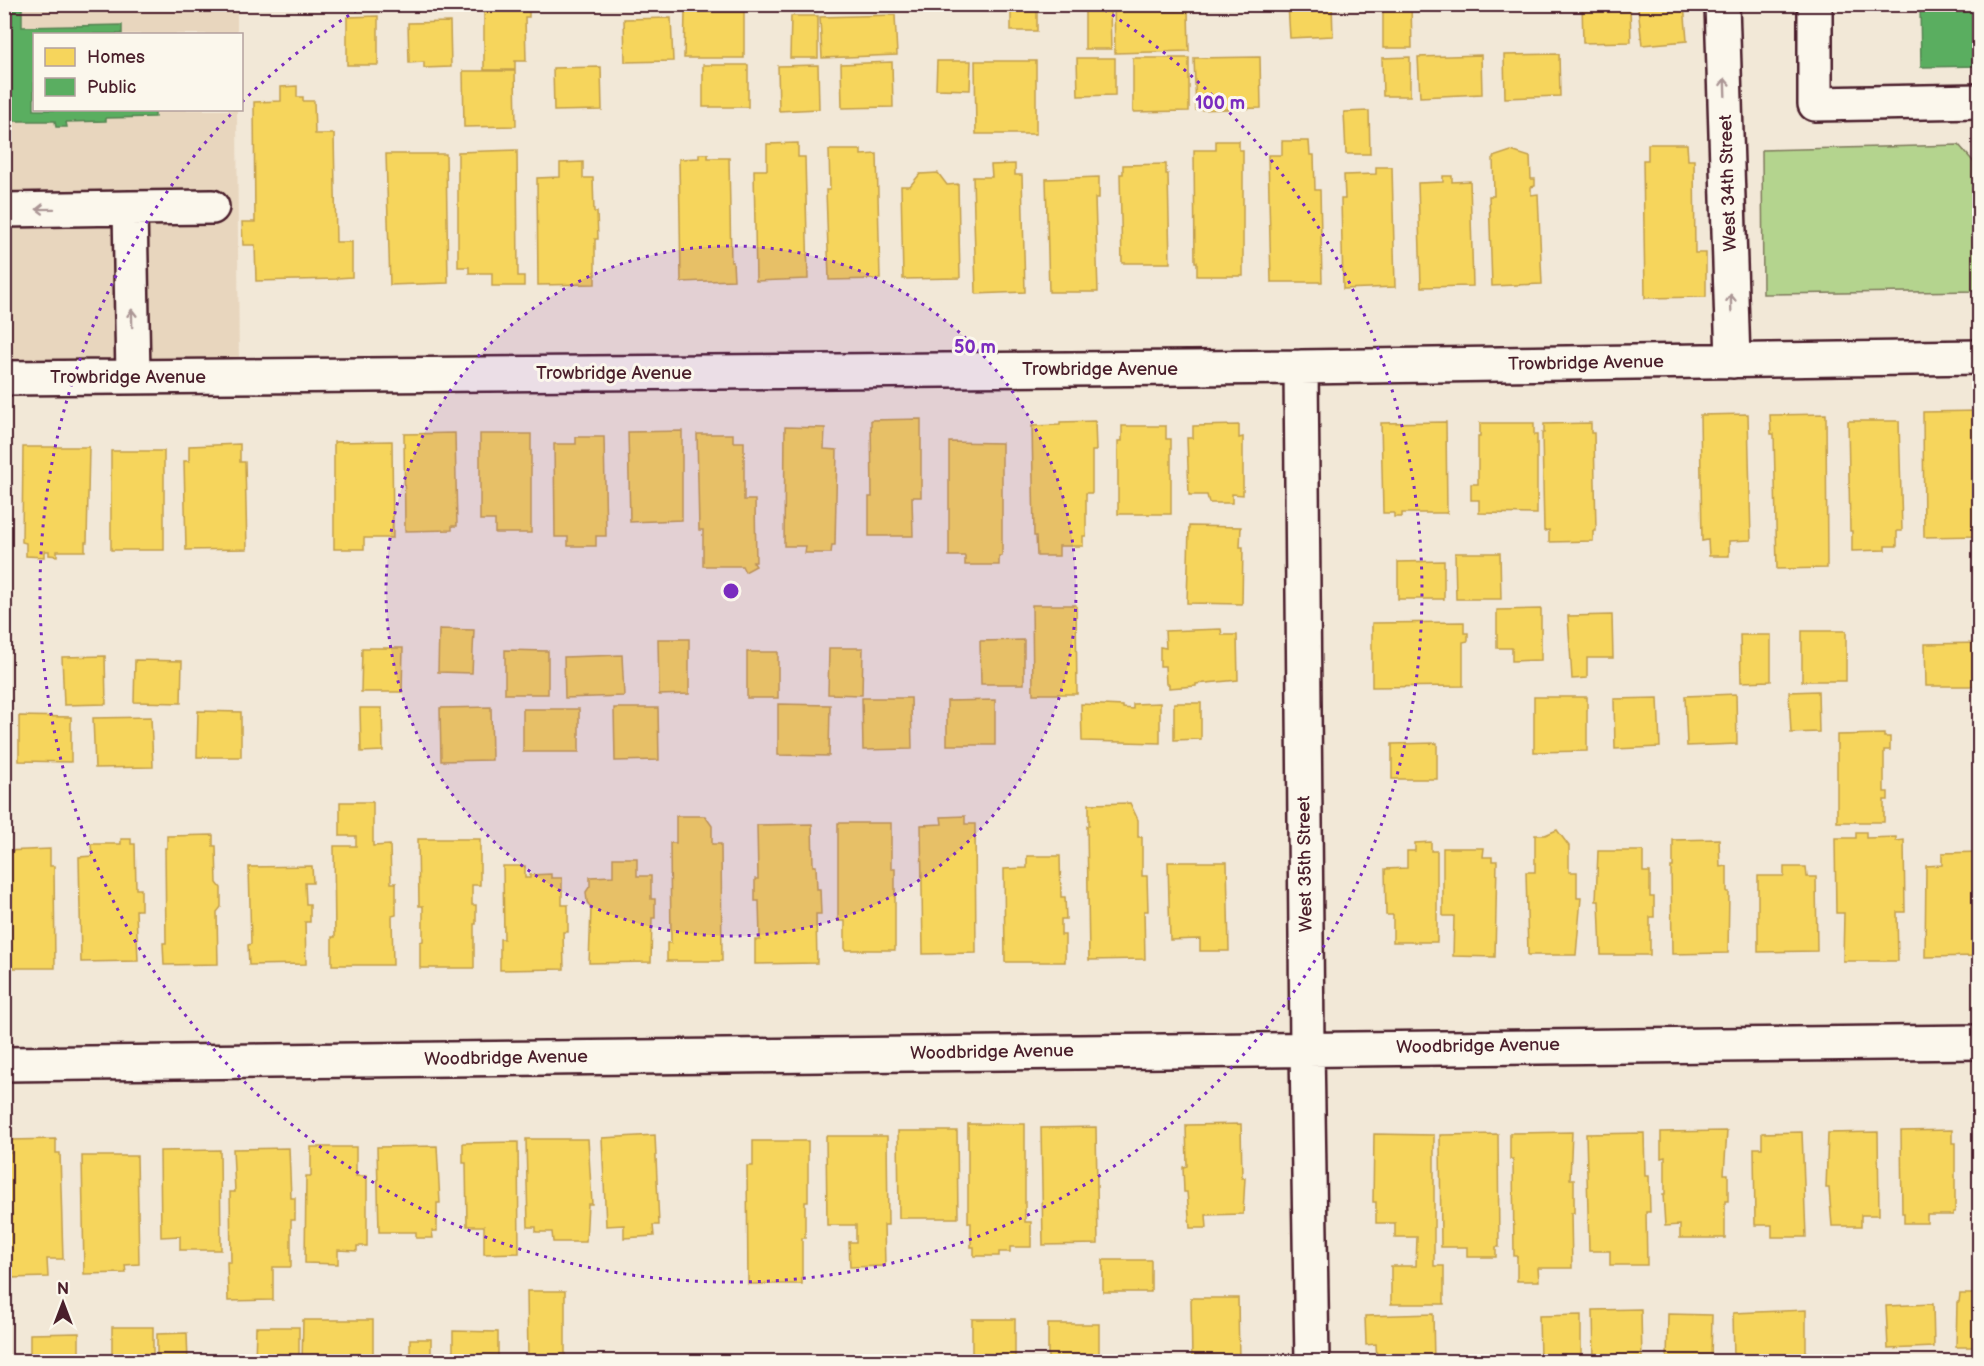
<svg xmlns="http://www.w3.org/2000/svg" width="1984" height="1366" viewBox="0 0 1984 1366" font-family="'Balsamiq Sans',sans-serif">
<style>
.built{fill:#e8d6be}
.green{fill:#b4d48e;stroke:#7f7a5c;stroke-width:1.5}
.homes{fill:#f6d55c;stroke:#c29e4d;stroke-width:1.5}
.public{fill:#5aae61;stroke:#558351;stroke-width:1.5}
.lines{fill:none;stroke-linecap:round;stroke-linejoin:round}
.minor-casing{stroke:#4a1f2b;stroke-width:38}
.minor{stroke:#fbf7ec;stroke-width:33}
.oneway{stroke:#ab9695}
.ring{fill:none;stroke:#7b2cbf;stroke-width:3;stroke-dasharray:3 6}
.labels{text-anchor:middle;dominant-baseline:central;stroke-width:6;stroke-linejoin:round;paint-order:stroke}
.street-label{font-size:18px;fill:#4a1f2b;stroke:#fbf7ec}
.centre{fill:#7b2cbf;stroke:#fbf7ec;stroke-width:3}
.ring-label{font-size:18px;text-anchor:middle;font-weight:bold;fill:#7b2cbf;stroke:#fbf7ec;stroke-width:6;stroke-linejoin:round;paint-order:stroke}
</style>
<rect width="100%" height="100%" fill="#f2e8d7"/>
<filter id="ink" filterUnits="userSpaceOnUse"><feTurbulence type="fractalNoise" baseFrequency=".0167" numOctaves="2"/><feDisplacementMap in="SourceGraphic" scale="12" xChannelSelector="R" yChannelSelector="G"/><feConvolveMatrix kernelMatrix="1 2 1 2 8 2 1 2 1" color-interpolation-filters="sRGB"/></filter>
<g filter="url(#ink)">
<path class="built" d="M4,5H237V34H34V110H237L239,376L5,378Z"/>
<path class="green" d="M1959,145L1978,167L1979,291L1763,294L1762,150Z"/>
<path class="homes" d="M484,4H529V17H525L526,61H515V70H484Z
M1011,4H1037V31H1011Z
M1288,4H1332L1333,36L1290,38Z
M1383,4H1411L1412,48H1383Z
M1582,4H1630L1631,42L1583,43Z
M1668,4H1684L1687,41L1642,45L1638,7Z
M1114,5H1161V11L1188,10L1189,51L1115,53Z
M1085,9H1110L1111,49H1085Z
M685,12H744V58H684Z
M895,15L897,55L822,58L820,17Z
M378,16V65H347V17Z
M791,16H818V58H790Z
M671,18L673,61L625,62L624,19Z
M450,22L451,67L424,68V62L409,63L408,23Z
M1559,54L1560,96L1505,98L1504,55Z
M1481,55L1482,94L1420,97L1418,57Z
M1260,57L1261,108L1196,110L1194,58Z
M1410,57V96H1383L1382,58Z
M1077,58H1115V95L1078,96Z
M1133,58H1189V111L1133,112Z
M937,61H971L970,90L936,89Z
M975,61H1036V134H976Z
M892,62L893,107L842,108L841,64Z
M703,65H748V107H703Z
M818,65L819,109L779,111L778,66Z
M601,67L602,110L554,111L553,68Z
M463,71H515L516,126L464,127Z
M297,86V97H303V101H314L315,134H334L336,242H352V277L337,278V279L256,281L255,245H243L242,222H255L254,102L281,101V87Z
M1369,111L1370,154H1346L1344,112Z
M1216,141H1239V150H1243V276H1197V262H1195L1194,150H1216Z
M1282,141H1309L1310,155H1314L1315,190H1320L1322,282H1271L1268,155H1282Z
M798,143V157H805L808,279L756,281L754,170H767V144Z
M1648,144H1687L1688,160H1694L1695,253H1706V297L1645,298L1643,160H1648Z
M517,150L518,276H524V286H492V273H469V267H458V152Z
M829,150H861V155L877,154L880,279L829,280L826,190H830Z
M1511,151L1530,157L1531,179H1535V186L1531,187V195L1538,194L1542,284L1492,286L1489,196H1494L1493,157Z
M386,154H446L448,283L390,285Z
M699,154H708V158H729L731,262H733L734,280L681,282L679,159L699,158Z
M583,162V178H593L594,212H597L598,239H595V284L538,285L537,178L560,177V163Z
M1015,164V175H1022L1025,292L976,294L973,177H992L991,165Z
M1166,164V174H1168L1170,263H1122L1120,174H1123V165Z
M1376,167H1392L1395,287L1343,289L1341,199H1345L1344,175L1376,174Z
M938,173L947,185L958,184L960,278L903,279L901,186H910L920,174Z
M1443,176H1452V182L1470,181L1473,286L1421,287L1418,183L1443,182Z
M1099,177V198H1095L1098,292H1049L1046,179Z
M1979,411L1980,536L1924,537L1923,412Z
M1748,414L1751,540L1729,541V556H1709L1708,540L1702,541L1700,415Z
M1826,414L1827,568L1777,569L1774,434H1771L1770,415Z
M921,419V497H912L913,536H869V497H872L871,420Z
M1095,421L1096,451H1092V493H1086V536H1083V546H1059V556H1037L1036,536H1034L1032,426L1060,425V422Z
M1848,421H1899L1902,531H1897V546H1885V550L1852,551V531H1850Z
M1446,422L1447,513H1402V517H1394V513H1383L1381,423Z
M1480,423H1534V435H1537V514L1479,513V500H1471V484H1478V436H1480Z
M1591,423V433H1594L1596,531H1593V541L1549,542V530L1544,531L1542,433H1544V424Z
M1239,425V438L1243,437V495L1232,494V503H1209L1207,495H1189L1187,438H1193V426Z
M1122,426H1166V439H1171V514H1118V441H1122Z
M785,427L825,428L824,449L837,450L835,545H832L831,553H805L806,546H784Z
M682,431V520L630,522L628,432Z
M455,433L457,526H452V530L405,531L404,434Z
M480,434H531V533H495V520H480Z
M697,434H733V442H744V500H755L756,562H753L756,566L745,572L742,566H703V530H699Z
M576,437H604L606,536H596V546H568V537H555L554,444H576Z
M392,441L393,538H364V549H334V442Z
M949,442L1002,443V556H999V565H965V556H949Z
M240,444V462H245L247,549L186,550L184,461H189V446Z
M23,447H89L87,542H85V551H57V556L49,555V551H44V557L26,556V543L22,542Z
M111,451H164V550H111Z
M1189,526L1241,527L1240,547H1243L1242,604L1187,603Z
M1455,553H1500L1501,599H1456Z
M1444,561V599H1398V562Z
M1032,605H1076L1077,694H1033Z
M1541,609V660L1512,661V648H1497V610Z
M1612,615L1613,658H1587V678L1572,679L1568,616Z
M1464,622V633H1468V641L1463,642V686L1372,687V623Z
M439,629L474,630L472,673L438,672Z
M1221,629L1222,635H1237L1238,680L1196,684V686L1169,688V684H1166L1165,666H1160V647L1166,648L1165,631Z
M1802,631H1846V681H1802Z
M1740,635H1771V681L1741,682Z
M658,639H689V694L659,695Z
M1024,640V684H981L980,641Z
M1980,643V686H1926L1925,644Z
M362,648H403L402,692H361Z
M829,648H863L862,695L828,694Z
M505,650L548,651V694H505Z
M747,652H778V698H747Z
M622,655L624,696L565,698L564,657Z
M105,656L106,704L64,705L62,657Z
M135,660L182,661L181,703L134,702Z
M1818,691L1819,732L1791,733L1789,692Z
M1736,694L1737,744L1687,746L1685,696Z
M1534,697H1587V751L1534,752Z
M862,698H911L912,749L863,750Z
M1658,698L1660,747L1615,749L1614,699Z
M995,700V745H947V701Z
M1160,703V743L1082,741L1081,704L1123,706V708L1133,709V704Z
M1174,703H1201V739L1174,740Z
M778,704L830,705L829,756L778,755Z
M491,707L492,760L441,761L440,708Z
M360,708H382L383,751L361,752Z
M614,708H658L659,760L615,761Z
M523,709H579V752H523Z
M198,711L241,712V757H197Z
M19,716L71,717V762L19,761Z
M151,717L153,767L95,768L93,718Z
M1884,734V737H1890V750H1884V792H1888V800H1884V822H1837V735Z
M1437,743V779H1392V744Z
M340,802H373V846L390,845L391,883H396V915L392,916L393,965H332V937H335L334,846H356V836H340Z
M1130,803L1138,820V837H1142V876H1147L1148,911H1144L1145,959L1089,960L1087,826H1089V804Z
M676,816H705L712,826V844H721L722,961H667V943H671L670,843H676Z
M965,816V824H975L976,953L923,954L921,825L942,824L941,817Z
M838,823H891V869H895V950H845V921H838Z
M812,824L813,866H816L817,889H820L821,914H816L817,963L755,964V940H760L759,901H755V879H758L757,825Z
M1557,830L1569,846V872H1577V898H1581L1576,955H1528L1526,872H1535V835H1545Z
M1856,832H1866V838L1896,837V841L1904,840L1905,912H1897L1898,961H1843L1844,913H1836L1835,838H1856Z
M213,835V846H216L217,883L221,888V907L217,912L218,964L164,965L163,943H166L165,848H167V836Z
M121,839H131V844H135L136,889H141V910H136L138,961L81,962L79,857L92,856L91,844H121Z
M418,839H480V885H472V905H476V924H474V968H420V942L423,941V906H419Z
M1719,839L1720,867L1727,866V892H1729L1728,953L1672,954L1671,867H1673V840Z
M1431,842V851H1437V942H1393V915H1386L1385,869L1407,868V851H1415V843Z
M1443,848H1484L1483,857H1492V861H1497L1495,957L1453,956L1454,916H1443Z
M50,849V866H54L55,968H4V851Z
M1598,851H1643V872H1650V897H1654V917H1650V955H1601L1599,901H1596Z
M1980,852V956L1925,957L1926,866L1942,865V853Z
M1027,856H1060L1061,897H1065L1066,919H1061V935H1065V962H1005L1004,869L1027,868Z
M613,858H637V876H651V899H655V918H652L651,962L589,963L591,908L587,902L586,892L590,886V877L613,876Z
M1168,862H1227L1229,951H1200V939L1170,940Z
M312,866L313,883H305L306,904H310V922H305L306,964L249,965L248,945L251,944L249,867Z
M503,866H525V878H530V875L551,874V878H562V905H568V932H563L564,969L500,970V939H504Z
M1784,867H1806L1807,877H1816L1817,951L1758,952V876H1784Z
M968,1124H1025V1222H1031V1247H1010V1252H999V1256H974V1247H971V1223H968Z
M1241,1124L1242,1178H1245L1243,1214L1206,1215L1207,1228H1190L1187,1192H1184L1183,1167L1187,1166L1186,1125Z
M1096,1127L1098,1244L1043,1245L1041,1128Z
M1952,1130V1143H1955V1212H1953V1215H1927V1223H1904V1213H1902L1901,1131Z
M1976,1130H1980V1211H1977Z
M898,1131H957L958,1218H899Z
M1727,1131L1724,1174H1728V1201H1725V1238H1680V1225L1665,1226L1663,1194H1665V1157L1661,1158V1132Z
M1572,1132L1570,1179H1574V1213H1571L1572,1268H1538L1539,1281H1517V1256H1514L1513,1159H1510V1133Z
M1802,1132L1806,1237H1772V1225H1755L1754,1148H1762V1133Z
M1878,1132L1879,1215H1861V1226H1832L1829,1188H1826L1828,1133Z
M1644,1133L1645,1176H1649L1650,1212H1646L1647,1265H1610V1251H1589L1586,1134Z
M1374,1134L1434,1135V1266H1444V1304H1391V1266H1416L1417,1237H1395V1223H1376V1202H1373Z
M1498,1134L1499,1247H1496V1257H1467V1247H1441L1440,1135Z
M655,1135L659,1225H653L654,1236L624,1238V1225L606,1226L602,1138Z
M826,1136H887L888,1225H884L885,1266L850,1267L849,1242H856V1225H827Z
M56,1139V1153H60L63,1259H47L48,1277L10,1278L7,1153H11V1140Z
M526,1139H588L592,1204H588L586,1242H553L552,1232H536V1227H528Z
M753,1141H808V1202H805V1238H802V1284H748L747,1166H753Z
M518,1142L519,1253L484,1254V1226H467L466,1163H463V1143Z
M437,1146L440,1203H437V1231H432L433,1238H416V1232H379L377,1147Z
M311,1147H356V1176H367V1246H357V1251L338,1250V1264L305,1263L306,1176H311Z
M289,1148L291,1198H295V1220H291V1267H273V1300L228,1301L227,1262H231L230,1192H235L233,1149Z
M220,1150L221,1250H180V1236L161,1237L160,1151Z
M82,1156H137L139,1264L125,1265L126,1273L84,1274Z
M1103,1260H1151V1292H1103Z
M527,1291H565V1362H528Z
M1960,1294H1980V1347H1956L1957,1302H1959Z
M1191,1298H1238L1239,1362H1192Z
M1933,1304L1934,1347L1888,1349L1886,1306Z
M1641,1309L1642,1362H1594L1593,1310Z
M1806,1310V1357L1734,1359L1733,1313Z
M1433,1314L1434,1362H1377L1376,1344L1366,1345L1365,1316Z
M1668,1314L1712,1315L1711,1362L1667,1360Z
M1581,1315V1358L1540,1359L1539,1316Z
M972,1319H1015V1362H972Z
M303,1320H373V1362H302Z
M1048,1324H1099V1362H1048Z
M112,1327H153V1362H112Z
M256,1327H299V1362H255Z
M453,1331L498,1332V1362H453Z
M79,1333V1362H30V1334Z
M187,1333L188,1362H157V1334Z
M410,1339H431V1362H410Z"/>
<path class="public" d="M4,4H22V27L122,25V34H34V110H155V117L106,118V121L66,122L67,127H56L55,121H4Z
M1920,4H1980V66L1921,67Z"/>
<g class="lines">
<defs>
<path id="minor" d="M1722,4L1733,361
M1815,4V104L1980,101
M130,208L212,207
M4,210L130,208L133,377
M1301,367L1307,1048L1312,1362
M4,378L1301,367L1980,357
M4,1064L1980,1042"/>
</defs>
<use href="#minor" class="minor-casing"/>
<use href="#minor" class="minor"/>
</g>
<defs><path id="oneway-shaft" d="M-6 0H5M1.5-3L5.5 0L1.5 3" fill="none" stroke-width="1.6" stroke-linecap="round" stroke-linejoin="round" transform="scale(1.5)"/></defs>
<g class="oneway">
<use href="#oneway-shaft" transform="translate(1725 87) rotate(-92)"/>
<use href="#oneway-shaft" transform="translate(45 209) rotate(179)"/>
<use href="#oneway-shaft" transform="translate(1731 303) rotate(-92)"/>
<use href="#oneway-shaft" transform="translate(132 318) rotate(-91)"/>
</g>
</g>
<circle cx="731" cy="591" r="345" fill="#7b2cbf" fill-opacity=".12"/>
<g class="ring">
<circle cx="731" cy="591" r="345"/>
<path d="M242 102A691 691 0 0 1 365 5M1097 5A691 691 0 1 1 234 111"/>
</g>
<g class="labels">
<g class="street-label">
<text transform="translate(1728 183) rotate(-92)">West 34th Street</text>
<text transform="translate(1586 363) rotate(-1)">Trowbridge Avenue</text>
<text x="1100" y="369">Trowbridge Avenue</text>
<text x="614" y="373">Trowbridge Avenue</text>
<text x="128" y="377">Trowbridge Avenue</text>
<text transform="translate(1305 864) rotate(-91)">West 35th Street</text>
<text transform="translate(1478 1046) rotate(-1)">Woodbridge Avenue</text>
<text transform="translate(992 1052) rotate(-1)">Woodbridge Avenue</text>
<text transform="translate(506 1058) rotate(-1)">Woodbridge Avenue</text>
</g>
</g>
<circle cx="731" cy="591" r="9" class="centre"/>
<g class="ring-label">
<text x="1220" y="109">100 m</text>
<text x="975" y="353">50 m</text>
</g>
<rect width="1984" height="1366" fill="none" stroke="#fbf7ec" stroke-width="24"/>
<rect x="12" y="12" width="1960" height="1342" fill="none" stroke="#4a1f2b" stroke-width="2" filter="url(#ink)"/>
<rect x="33" y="33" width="210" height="78" fill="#fbf7ec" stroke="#b4a19f" stroke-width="1.5"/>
<rect x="45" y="48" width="30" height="18" fill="#f6d55c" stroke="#b4a19f" stroke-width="1.5"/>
<text x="87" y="63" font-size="18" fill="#4a1f2b">Homes</text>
<rect x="45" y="78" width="30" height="18" fill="#5aae61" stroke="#b4a19f" stroke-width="1.5"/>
<text x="87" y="93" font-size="18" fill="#4a1f2b">Public</text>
<g transform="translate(63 1303)" stroke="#fbf7ec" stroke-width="4.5" paint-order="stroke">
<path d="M0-4.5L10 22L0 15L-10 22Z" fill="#4a1f2b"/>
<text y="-9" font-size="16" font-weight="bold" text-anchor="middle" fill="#4a1f2b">N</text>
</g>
</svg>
